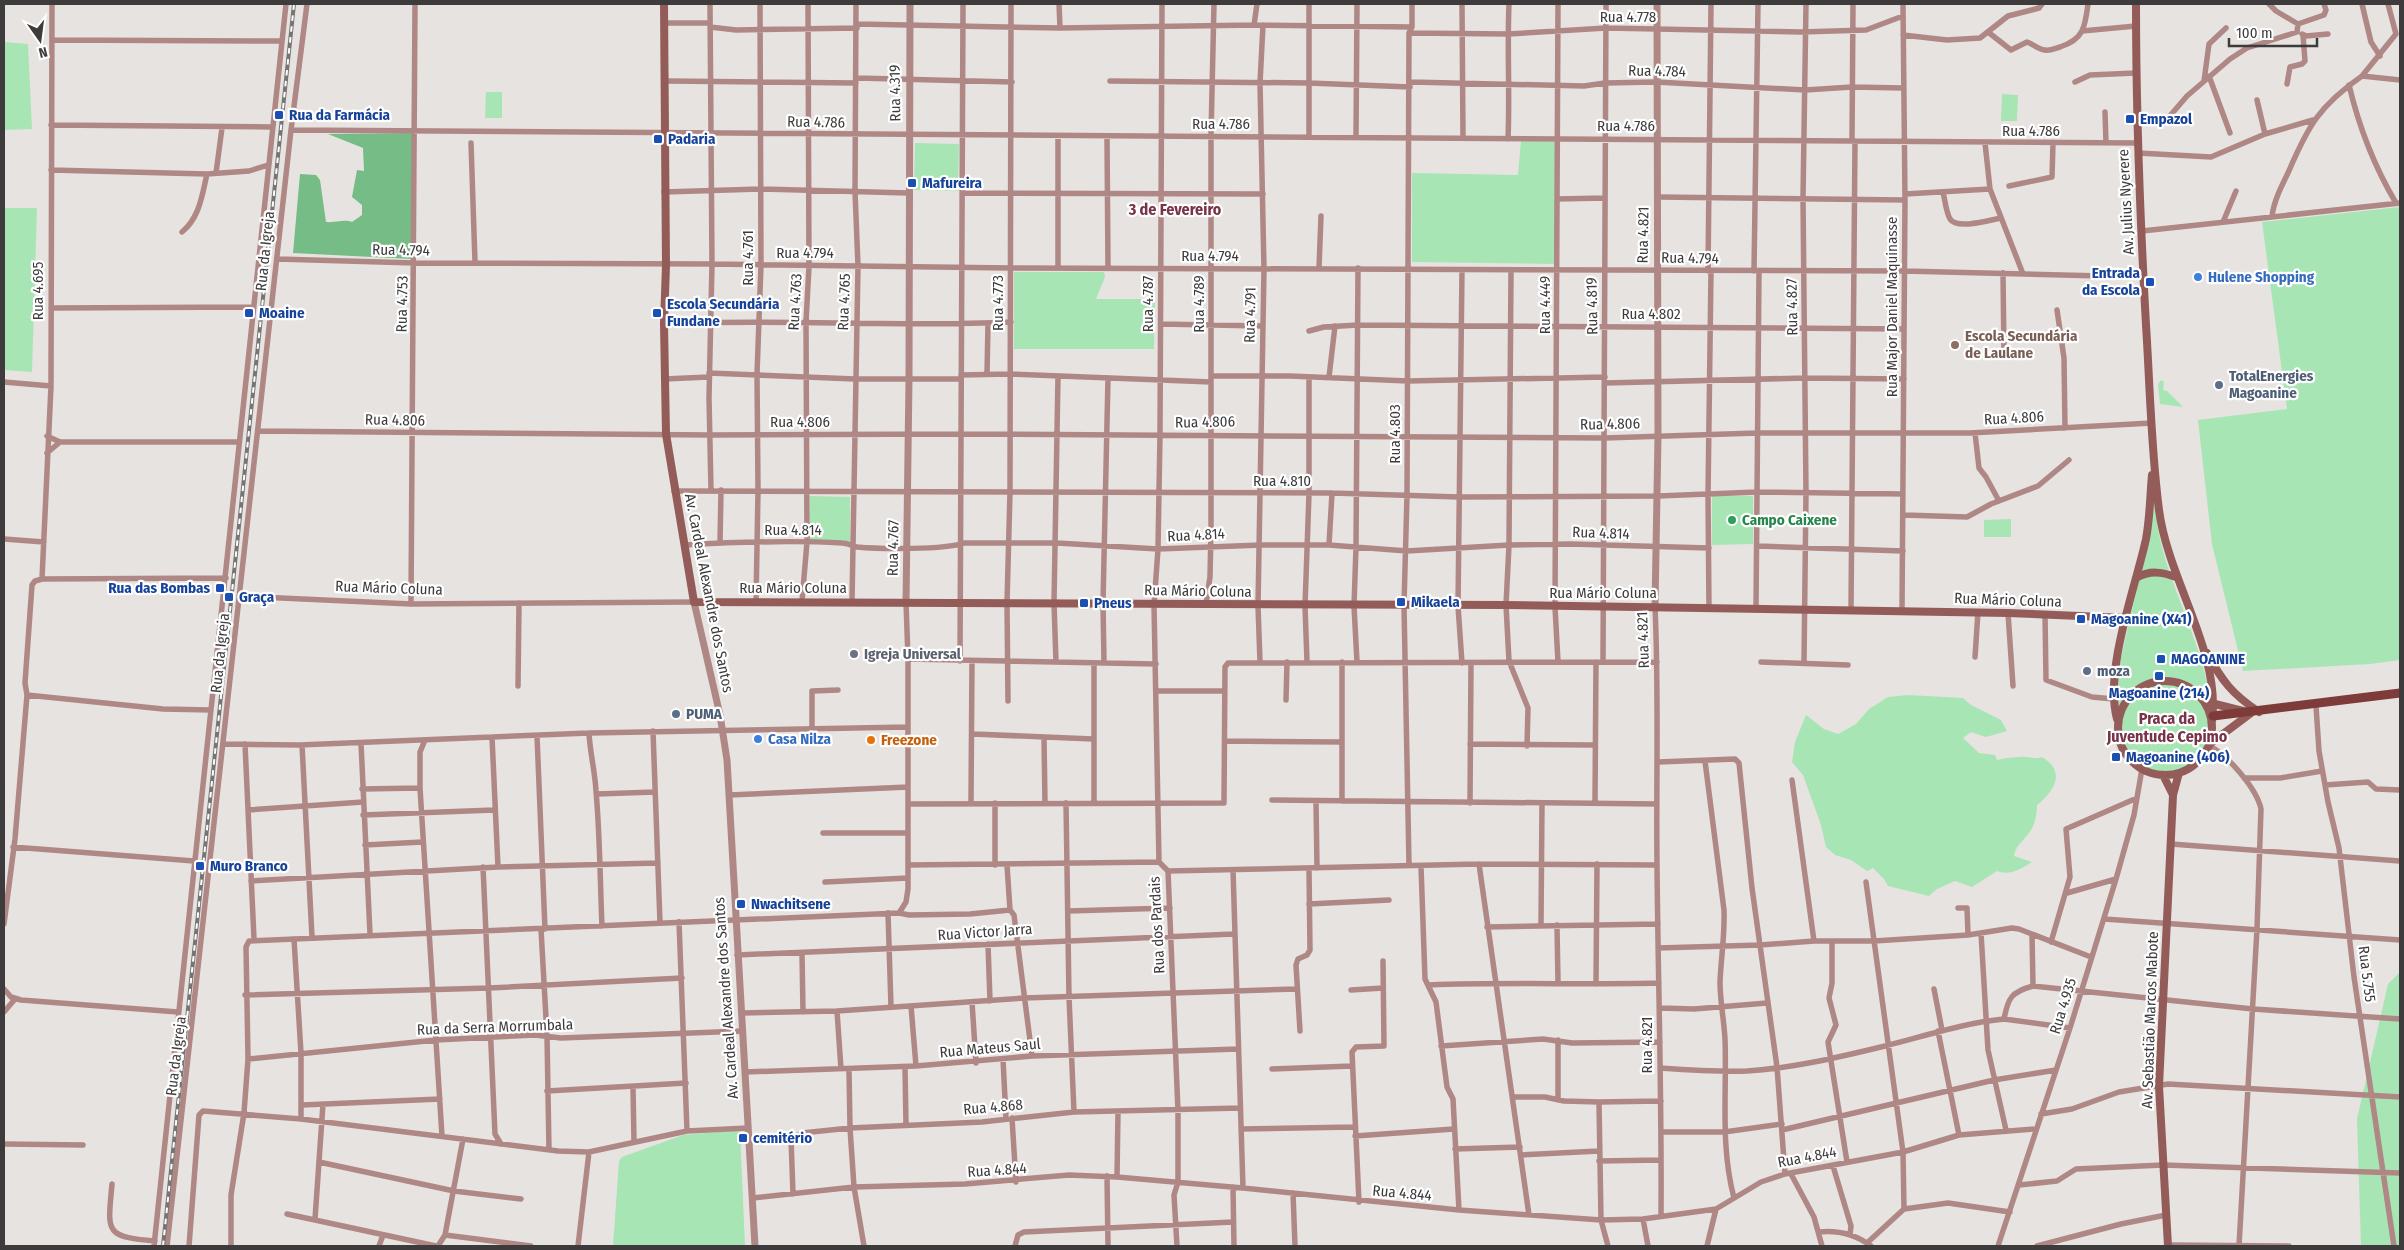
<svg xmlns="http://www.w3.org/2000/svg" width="2404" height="1250" viewBox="0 0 2404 1250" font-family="'Fira Sans Condensed',sans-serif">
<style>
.green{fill:#a8e5b4}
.forest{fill:#75bc86}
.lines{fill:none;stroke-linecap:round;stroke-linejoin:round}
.minor{stroke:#af8886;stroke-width:5.5}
.tertiary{stroke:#af8886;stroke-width:7}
.secondary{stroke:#935c59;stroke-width:8}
.primary{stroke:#7d3c3a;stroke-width:9}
.rail-casing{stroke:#777474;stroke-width:4}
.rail{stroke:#fff;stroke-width:2;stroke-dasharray:5.5;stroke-linecap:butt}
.transit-dot{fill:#1a4fb4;stroke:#fff;stroke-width:2}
.shop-dot{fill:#3f7fe0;stroke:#fff;stroke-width:2}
.education-dot{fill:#8d6e63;stroke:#fff;stroke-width:2}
.service-dot{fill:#5c6f8a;stroke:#fff;stroke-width:2}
.leisure-dot{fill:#2e9e5b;stroke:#fff;stroke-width:2}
.worship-dot{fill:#6b7280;stroke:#fff;stroke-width:2}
.food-dot{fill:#e8710a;stroke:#fff;stroke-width:2}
.labels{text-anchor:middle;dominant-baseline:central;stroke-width:4.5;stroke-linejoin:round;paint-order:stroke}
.street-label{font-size:15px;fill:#3d3b3b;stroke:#fff}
.transit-label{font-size:15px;font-weight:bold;fill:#164399;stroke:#fff;text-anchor:start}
.shop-label{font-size:15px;font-weight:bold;fill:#366cbe;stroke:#fff;text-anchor:start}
.education-label{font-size:15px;font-weight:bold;fill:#785e54;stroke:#fff;text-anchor:start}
.service-label{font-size:15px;font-weight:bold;fill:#4e5e75;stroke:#fff;text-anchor:start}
.leisure-label{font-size:15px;font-weight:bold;fill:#27864d;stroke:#fff;text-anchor:start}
.worship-label{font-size:15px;font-weight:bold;fill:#5b616d;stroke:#fff;text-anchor:start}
.food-label{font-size:15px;font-weight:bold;fill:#c56008;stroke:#fff;text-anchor:start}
.neighbourhood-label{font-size:16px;font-weight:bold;fill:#793349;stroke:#fff}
</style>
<rect width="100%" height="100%" fill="#e7e3e1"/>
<path class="green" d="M4,42L28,44L32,129L4,130Z
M486,92H502V118H485Z
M2002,94L2018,95L2017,121H2001Z
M1521,141L1555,142L1556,264L1412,262V173L1518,175Z
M915,143L959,144L958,191L914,190Z
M2400,207V660L2370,664L2243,671L2212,544L2198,420L2287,409L2262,222Z
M4,208H37L32,372L4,370Z
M1014,272H1104L1105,277L1096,299H1155L1154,349H1014Z
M2161,380L2164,382L2163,390L2167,391L2183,407L2160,404L2158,384Z
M2154,460C2156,487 2154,516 2161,543C2174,597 2203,645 2210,701C2211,712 2213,724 2212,735C2206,779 2144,789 2123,751C2114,733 2115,708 2114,688L2141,571Z
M810,496L850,497V542H809Z
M1712,496H1753V544L1712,545Z
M2011,519V537H1984V520Z
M1908,695L1963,698L1971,705L2001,720L2007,731L1986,737L1971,732L1963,738L1979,753L1995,755L1997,760C2005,758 2013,757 2021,757C2029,756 2034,760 2042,757C2067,772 2054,791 2037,805C2037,814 2035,825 2029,833C2023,841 2016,845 2014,856L2032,862C2021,869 2010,876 1997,871L1972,887L1955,881L1937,889L1929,896L1888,886L1884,879L1873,868L1867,871L1851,860L1835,855L1826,847L1821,825L1803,775L1792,762L1795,742L1806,715L1824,729L1838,734L1856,724L1869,709L1888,697Z
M2400,972V1246H2361L2357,1119L2388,984Z
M740,1130L745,1246H613L619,1161L622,1157L683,1135Z"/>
<path class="forest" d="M415,133L412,259L293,253L300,174L316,175L320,180L326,222C336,223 343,219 352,222L362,215V205L352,197L357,170L364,171L363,148L328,134Z"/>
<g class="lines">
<path class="minor" d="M710,4L712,264L709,398L711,490
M1059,4L1060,28
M1162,4L1160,435L1158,549L1154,605L1159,862L1168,871L1178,1111V1182L1174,1195L1177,1246
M1462,4L1463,138
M2362,4L2371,42L2380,56
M664,23H710
M857,24L1060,28L1254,25L1412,27
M2298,24L2324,15L2326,10L2324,4
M1254,25L1257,4
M710,27L736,30L857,28
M2082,31L2136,26
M1988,32L2011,50L2027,42C2033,44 2039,50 2045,50C2050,51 2056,48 2060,47C2084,39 2085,27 2088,4
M1409,33L1508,34L1606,28L1801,32L1866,30L1903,16
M2302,34L2306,36L2328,34
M1903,35L1947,40L1980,38L2008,16L2039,8L2042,4
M52,40L281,41
M2209,76L2230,133
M2362,76L2396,34L2388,4
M857,78L1012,82
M666,81L856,83
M1110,81L1309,83L1410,87
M2204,81L2209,44L2226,28
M1411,82L1584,86L1605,83L1656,82L1805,90L1852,87L1903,88
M2075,82L2090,75L2136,73
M2287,84L2290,67L2302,64L2305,61L2303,35
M2349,85C2359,127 2374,166 2396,203
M2257,100L2265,134
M2105,112L2106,143
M2137,123L2157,122L2169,117L2187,96L2230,59L2247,48L2297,32L2298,24L2276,11L2269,4
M51,125L272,127
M291,130L2137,143
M1309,136V4
M1058,137V268
M1107,137L1108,268
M1356,137L1357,4
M1508,139C1510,94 1507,49 1509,4
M1852,141L1853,4
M471,143L475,262
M1985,143L1990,189L2023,274
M2138,153L2211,157L2265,134L2313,120
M51,170L207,174L249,171L268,165
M216,173L222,128
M2009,186L2052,177L2053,143
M664,192L760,189L908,193
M1943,192C1945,200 1946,212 1950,219C1957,230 1990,220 2001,218
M962,193L1263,194
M1905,194L1990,189
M1657,197L1905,200
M1557,199L1605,198
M2272,216C2274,201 2281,187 2288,173C2308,126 2319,106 2362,76L2400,80
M2223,222L2236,191
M2142,231L2400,203
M182,232C200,217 202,195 207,174
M277,259L415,263L712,264L1011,268L1904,271L2143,277
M1319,268L1321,216
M1511,270L1509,545L1506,605L1509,661L1528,708L1527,746
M1708,271L1711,4
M1754,271L1758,4
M2003,273L2004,354
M51,308L252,307
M2057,310L2064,358L2065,428
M664,324C779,318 895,328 1011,322
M1161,324L1261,326
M1309,331L1324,327L1358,325L1904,329
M709,373L855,379H961
M987,374L988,323
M961,375L1010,374L1211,382
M1211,376H1290L1408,381L1605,377
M1329,377L1335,326
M664,379L709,377
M4,382L51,386
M1605,383L1805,378L1904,379
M258,431L711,435L961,434L1605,438L1757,433H1970L2152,423
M1975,433L1979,468L1986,477L1999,501
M47,436L60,442H238
M47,453L60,442
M674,491L1332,493L1459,497L1658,496L1757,492L1903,494
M1904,515L1967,517L1991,504L2038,486L2069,460
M4,539L44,542
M720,543L721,490
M685,545C737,542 790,540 842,543C847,543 852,546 857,547C878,549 945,550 964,543H1057L1158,549L1261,545H1329L1407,551L1509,545L1570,544L1709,548
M1329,545L1332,493
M1757,546L1903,551
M42,579L51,386L52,4
M239,596L411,604L694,602
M802,601L807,542L806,322L809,266L808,4
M756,602L758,491L757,374L761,265L760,4
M852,602L858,266L855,191L856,4
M411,604L415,4
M1206,604L1210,577L1211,529V135L1214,4
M1655,607C1659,693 1656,778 1657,864C1658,982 1662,1099 1661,1216
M1709,608L1708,495L1711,271
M1756,608L1759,271
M1851,610L1855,141
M1902,611L1905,200L1903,4
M2008,613L2013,686
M2045,614L2046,680L2092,697L2114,699
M1975,657L1978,612
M908,659L1156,664
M960,661L963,4
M1056,662L1054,603L1058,376
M1104,662L1103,603L1108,378
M1260,662L1258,606L1264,269L1260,83L1263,25
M1307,662L1305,606L1309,494V377
M1357,662L1354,606L1356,547L1358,268
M1558,662L1555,607L1558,4
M1603,662L1606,4
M1761,662L1848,665
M1094,663V802
M1462,663L1458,606L1462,270
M1804,663L1806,493L1803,198L1806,4
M518,686L519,603
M1157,691H1224
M27,695L163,709L211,710
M1286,700L1287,662
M1008,701L1007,603L1010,492L1011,4
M2316,706L2319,751L2328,802L2339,848L2354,977L2394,1246
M812,728V691L838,690
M653,731L660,923
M589,733C590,753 595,771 596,791C600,836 600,881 602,926
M973,734L1093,739
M537,736L545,929
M492,737L498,867
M1044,738L1045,803
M425,740L420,752V788L442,1136
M1225,741L1342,742
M361,743L370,934
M223,744L299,745L589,733L908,727
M245,744L254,939
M1470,744L1595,745
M302,745L312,937
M2209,746C2227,754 2257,789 2261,809L2257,929L2239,1246
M1705,761L1724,910C1725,934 1721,958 1720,982C1720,1001 1724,1020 1725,1039C1727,1093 1720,1145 1734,1198
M1658,762L1735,759L1739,763L1752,888L1777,1067L1785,1174
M2244,778H2280L2322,771
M1792,780L1814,941
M2325,785L2368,782L2376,789L2400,790
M362,789L420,788
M597,794L655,792
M729,795L908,787
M1272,800L1657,804
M1316,801L1317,868
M1342,801V662
M971,803L972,661
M995,803V865
M1066,803L1069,997L1074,1112
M1470,803L1471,663
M1595,803L1596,662
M908,804L1224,803L1225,667L1228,663L1657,662
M248,810L363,802
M363,815L494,810
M823,833H907
M2171,844L2400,861
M365,845L422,842
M13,847L194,861
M1479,864L1529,1215
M908,865L1159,862
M1007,865L1010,910
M1409,865L1404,605L1407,495L1409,33L1412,27V4
M1421,866L1425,979L1436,1002L1447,1087L1453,1099L1459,1210
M483,867L495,1134L501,1144
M1233,870L1243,1188
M1168,871L1479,864L1657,865
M251,881L498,867L658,863
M825,882L908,878
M1866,882L1903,1152L1904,1209L1867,1243
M2067,893L2116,879
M1309,904L1389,900
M1958,908H1967L1968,935
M1010,910L1014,915L1032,1056
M1068,911L1170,908
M888,913L891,1007
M899,913L906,902L908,889V659L906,602
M2104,919L2400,940
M679,922L687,1131
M4,924L15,839L27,695L25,683L32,585L35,581L42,579L226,578
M1541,925L1542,803
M1557,925L1558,983
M1487,927L1658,924
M541,929L547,1036L549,1150
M1981,933L1988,1050L2006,1130
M2032,934L2033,986
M294,939L301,1053V1119
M1832,941V983L1829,998L1836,1025L1828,1042L1847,1162
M2051,942L2070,877L2066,829L2137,798
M988,944L990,1001
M1658,948L1760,945L1814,941H1874L1968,935L2012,928L2019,929L2091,957
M802,953L803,1012
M737,955L1234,934
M1596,984L1597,864
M1429,985C1506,982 1582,985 1659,983
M4,989L11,997L21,1000L178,1012
M1934,989L1942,1030
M1351,990L1383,988
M245,995L489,988L682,978
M972,1002L976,1063
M911,1006L916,1066
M1660,1008L1694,1009L1767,1003
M837,1011L841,1069
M4,1012L15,999
M742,1013L837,1011L1024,998L1296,989
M2004,1019C2008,998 2011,992 2033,986L2253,1009L2400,1019
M1300,1031L1296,965L1298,959L1307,955L1310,950L1309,869
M1938,1031L1959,1135
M1558,1040V1100
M1441,1046L1543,1039L1572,1043L1660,1042
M248,1059L436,1040L535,1035L561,1038L743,1031
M1003,1059L1006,1119
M905,1067L906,1125
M1660,1068C1689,1070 1718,1072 1747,1071C1794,1068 1840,1057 1885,1046C1925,1036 1963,1023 2004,1019L2070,1028
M849,1069L850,1128L854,1187L864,1246
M1272,1069L1352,1066
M745,1072L916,1066L1032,1056L1238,1049
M633,1087L634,1142
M547,1091L686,1083
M1513,1097H1545L1564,1101L1599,1102L1661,1101
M1599,1102L1601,1220L1608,1246
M302,1105L440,1099
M2041,1114L2072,1109L2119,1092L2168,1084L2400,1097
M1012,1118L1016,1182
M1241,1129L1355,1127
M1782,1130L1994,1080L2056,1070
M1662,1132H1724L1782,1124
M1355,1136L1454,1129
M791,1138L793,1194
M749,1141L791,1138L802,1133L850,1128L982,1122L1074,1112L1240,1108
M4,1144L83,1145
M1455,1149L1520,1147
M1521,1155L1599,1151
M1599,1161L1661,1160
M319,1162L454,1191L521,1199
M1833,1166L1851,1226L1850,1235
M1791,1174L1814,1217L1822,1246
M1107,1176L1108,1246
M1117,1177L1118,1111
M112,1184C108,1231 103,1237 155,1241
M2019,1185L2057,1181L2076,1169L2163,1165L2400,1173
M1233,1187L1234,1246
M1293,1193L1295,1246
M753,1198L854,1187L965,1184L1069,1175L1117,1177L1243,1188L1459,1210L1601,1220L1643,1219L1716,1209L1761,1182L1785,1174L1903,1152L1959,1135L2035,1129
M1359,1202L1352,1052L1356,1047L1384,1046L1383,961
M1904,1209L1948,1203L2010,1212
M287,1214L436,1246
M315,1219L323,1104
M1643,1219L1648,1246
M1819,1232C1839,1230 1855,1234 1871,1246
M445,1235L531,1246
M2168,1245L2289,1246
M154,1246L286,4
M167,1246L291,130L307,4
M189,1246L199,1115L203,1111L301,1119L558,1151L589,1152L687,1131L748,1128
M231,1246V1195L244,1113L248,1059L246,947L249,941L899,913L909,915L970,914L1010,910
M379,1246L383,1235
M438,1246L445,1235L463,1139
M578,1246L589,1152
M1015,1246L1018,1235L1024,1232L1233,1222
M1707,1246L1716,1209
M1998,1246L2070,1028L2116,879L2134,815L2142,769
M2037,1246L2121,1224L2166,1215"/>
<path class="tertiary" d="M694,602L720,715L727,760L755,1246
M906,602L909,379L910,4
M1655,607L1658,436L1657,4"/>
<path class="secondary" d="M664,4L666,265L664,324L666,434L694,602L1506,605L2008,613L2127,618
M2136,4C2136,111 2140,218 2146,325C2150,387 2151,449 2159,510C2168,580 2221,652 2212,721
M2136,578C2150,570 2162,572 2176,577
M2207,653C2222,681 2232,694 2259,712
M2118 728a47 47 0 1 1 94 0a47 47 0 1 1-94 0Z
M2211,703L2243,711
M2117,719C2104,670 2135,589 2146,539C2150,518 2150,496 2152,475
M2211,743L2251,713
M2163,775L2173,795
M2168,1246L2159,1086L2173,795L2179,773"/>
<path class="primary" d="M2213,716L2400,693"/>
<defs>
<path id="rail" d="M163,1246L294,4"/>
</defs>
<use href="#rail" class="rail-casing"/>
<use href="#rail" class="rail"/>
</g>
<g class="transit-dot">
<rect x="274" y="110" width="10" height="10" rx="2.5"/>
<rect x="2125" y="114" width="10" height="10" rx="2.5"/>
<rect x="653" y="134" width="10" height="10" rx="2.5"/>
<rect x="907" y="178" width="10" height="10" rx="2.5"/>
<rect x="2145" y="277" width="10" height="10" rx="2.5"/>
<rect x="244" y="308" width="10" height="10" rx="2.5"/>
<rect x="652" y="308" width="10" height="10" rx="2.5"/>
<rect x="215" y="583" width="10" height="10" rx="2.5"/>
<rect x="224" y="592" width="10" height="10" rx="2.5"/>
<rect x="1396" y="597" width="10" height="10" rx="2.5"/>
<rect x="1079" y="598" width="10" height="10" rx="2.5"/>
<rect x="2076" y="614" width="10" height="10" rx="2.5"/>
<rect x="2156" y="654" width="10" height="10" rx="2.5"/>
<rect x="2154" y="671" width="10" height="10" rx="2.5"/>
<rect x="2111" y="752" width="10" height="10" rx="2.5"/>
<rect x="195" y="861" width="10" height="10" rx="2.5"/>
<rect x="736" y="899" width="10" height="10" rx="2.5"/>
<rect x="738" y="1133" width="10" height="10" rx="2.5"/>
</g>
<g class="shop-dot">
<circle cx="2198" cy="277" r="5"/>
<circle cx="758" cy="739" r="5"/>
</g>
<circle class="education-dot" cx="1955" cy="345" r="5"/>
<g class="service-dot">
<circle cx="2219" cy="385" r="5"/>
<circle cx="2087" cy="671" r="5"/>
<circle cx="676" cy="714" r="5"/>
</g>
<circle class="leisure-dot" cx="1732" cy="520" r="5"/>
<circle class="worship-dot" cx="854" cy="654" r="5"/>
<circle class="food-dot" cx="871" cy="740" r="5"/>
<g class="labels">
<g class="street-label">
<text x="1628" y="17">Rua 4.778</text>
<text transform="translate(1657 71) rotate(1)">Rua 4.784</text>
<text transform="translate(895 93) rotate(-91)">Rua 4.319</text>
<text transform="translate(816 122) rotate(1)">Rua 4.786</text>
<text x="1221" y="124">Rua 4.786</text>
<text x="1626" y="126">Rua 4.786</text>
<text x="2031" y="131">Rua 4.786</text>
<text transform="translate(2126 202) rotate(-93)">Av. Julius Nyerere</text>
<text transform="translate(1643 235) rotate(-89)">Rua 4.821</text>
<text transform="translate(401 250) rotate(1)">Rua 4.794</text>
<text transform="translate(265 251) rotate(-84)">Rua da Igreja</text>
<text x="805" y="253">Rua 4.794</text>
<text x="1210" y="256">Rua 4.794</text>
<text transform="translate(748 258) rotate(-90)">Rua 4.761</text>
<text transform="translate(1690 258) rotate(1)">Rua 4.794</text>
<text transform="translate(38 291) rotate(-90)">Rua 4.695</text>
<text transform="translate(795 302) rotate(-87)">Rua 4.763</text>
<text transform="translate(844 302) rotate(-88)">Rua 4.765</text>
<text transform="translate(998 303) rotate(-90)">Rua 4.773</text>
<text transform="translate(402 304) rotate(-89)">Rua 4.753</text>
<text transform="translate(1148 304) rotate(-90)">Rua 4.787</text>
<text transform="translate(1199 304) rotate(-90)">Rua 4.789</text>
<text transform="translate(1545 305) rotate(-90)">Rua 4.449</text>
<text transform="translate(1592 306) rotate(-91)">Rua 4.819</text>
<text transform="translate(1792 307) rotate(-91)">Rua 4.827</text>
<text transform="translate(1892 307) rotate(-90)">Rua Major Daniel Maquinasse</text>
<text x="1651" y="314">Rua 4.802</text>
<text transform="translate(1250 315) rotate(-89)">Rua 4.791</text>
<text transform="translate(2014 418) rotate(-3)">Rua 4.806</text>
<text transform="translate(395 420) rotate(1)">Rua 4.806</text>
<text x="800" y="422">Rua 4.806</text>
<text transform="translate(1205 422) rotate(-1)">Rua 4.806</text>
<text transform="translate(1610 424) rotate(-1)">Rua 4.806</text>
<text transform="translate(1395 434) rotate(-90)">Rua 4.803</text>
<text x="1282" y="481">Rua 4.810</text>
<text x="793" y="530">Rua 4.814</text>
<text transform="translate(1601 533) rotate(2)">Rua 4.814</text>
<text transform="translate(1196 535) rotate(-3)">Rua 4.814</text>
<text transform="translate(893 548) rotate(-89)">Rua 4.767</text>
<text transform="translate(389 588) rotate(2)">Rua Mário Coluna</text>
<text x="793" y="588">Rua Mário Coluna</text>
<text transform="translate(1198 591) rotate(1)">Rua Mário Coluna</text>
<text transform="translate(709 593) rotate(79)">Av. Cardeal Alexandre dos Santos</text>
<text x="1603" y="593">Rua Mário Coluna</text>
<text transform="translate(2008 600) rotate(2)">Rua Mário Coluna</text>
<text transform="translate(1643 640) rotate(-92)">Rua 4.821</text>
<text transform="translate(220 653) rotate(-84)">Rua da Igreja</text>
<text transform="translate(1157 925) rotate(-93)">Rua dos Pardais</text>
<text transform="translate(985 932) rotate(-4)">Rua Victor Jarra</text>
<text transform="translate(2367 974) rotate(83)">Rua 5.755</text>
<text transform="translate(726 998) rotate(-94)">Av. Cardeal Alexandre dos Santos</text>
<text transform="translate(2063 1006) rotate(-73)">Rua 4.935</text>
<text transform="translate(2150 1020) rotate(-88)">Av. Sebastião Marcos Mabote</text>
<text transform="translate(495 1027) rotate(-2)">Rua da Serra Morrumbala</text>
<text transform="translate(1647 1045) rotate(-90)">Rua 4.821</text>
<text transform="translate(990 1048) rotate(-5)">Rua Mateus Saul</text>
<text transform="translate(176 1056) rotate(-83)">Rua da Igreja</text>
<text transform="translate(993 1107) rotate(-5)">Rua 4.868</text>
<text transform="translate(1807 1157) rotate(-11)">Rua 4.844</text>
<text transform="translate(997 1170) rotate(-4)">Rua 4.844</text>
<text transform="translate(1402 1193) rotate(5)">Rua 4.844</text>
</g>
<g class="transit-label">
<text x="289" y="115">Rua da Farmácia</text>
<text x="2140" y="119">Empazol</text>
<text x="668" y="139">Padaria</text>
<text x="922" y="183">Mafureira</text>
<text x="2140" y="273" text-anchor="end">Entrada<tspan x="2140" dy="17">da Escola</tspan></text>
<text x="667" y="304">Escola Secundária<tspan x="667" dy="17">Fundane</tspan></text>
<text x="259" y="313">Moaine</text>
<text x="210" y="588" text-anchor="end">Rua das Bombas</text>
<text x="239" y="597">Graça</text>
<text x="1411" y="602">Mikaela</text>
<text x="1094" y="603">Pneus</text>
<text x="2091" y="619">Magoanine (X41)</text>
<text x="2171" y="659">MAGOANINE</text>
<text x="2159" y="693" text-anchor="middle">Magoanine (214)</text>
<text x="2126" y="757">Magoanine (406)</text>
<text x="210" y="866">Muro Branco</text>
<text x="751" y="904">Nwachitsene</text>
<text x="753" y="1138">cemitério</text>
</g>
<g class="shop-label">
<text x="2208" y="277">Hulene Shopping</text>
<text x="768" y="739">Casa Nilza</text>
</g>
<g class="education-label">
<text x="1965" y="336">Escola Secundária<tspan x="1965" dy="17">de Laulane</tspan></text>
</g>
<g class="service-label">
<text x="2229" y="376">TotalEnergies<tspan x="2229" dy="17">Magoanine</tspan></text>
<text x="2097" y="671">moza</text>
<text x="686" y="714">PUMA</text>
</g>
<g class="leisure-label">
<text x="1742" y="520">Campo Caixene</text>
</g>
<g class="worship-label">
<text x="864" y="654">Igreja Universal</text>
</g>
<g class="food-label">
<text x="881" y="740">Freezone</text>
</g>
<g class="neighbourhood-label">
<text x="1175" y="209">3 de Fevereiro</text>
<text x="2167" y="718">Praca da<tspan x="2167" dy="18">Juventude Cepimo</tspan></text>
</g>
</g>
<rect width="2404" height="1250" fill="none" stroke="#3d3b3b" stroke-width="10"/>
<g transform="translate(40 40) rotate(166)" stroke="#ffffff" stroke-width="4" paint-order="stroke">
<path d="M0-4L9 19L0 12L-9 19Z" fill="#3d3b3b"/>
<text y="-8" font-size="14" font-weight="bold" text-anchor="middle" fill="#3d3b3b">N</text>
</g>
<path d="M2229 38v8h88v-8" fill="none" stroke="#3d3b3b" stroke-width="2.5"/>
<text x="2236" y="38" font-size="15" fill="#3d3b3b" stroke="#ffffff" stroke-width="4" paint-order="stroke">100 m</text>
</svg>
